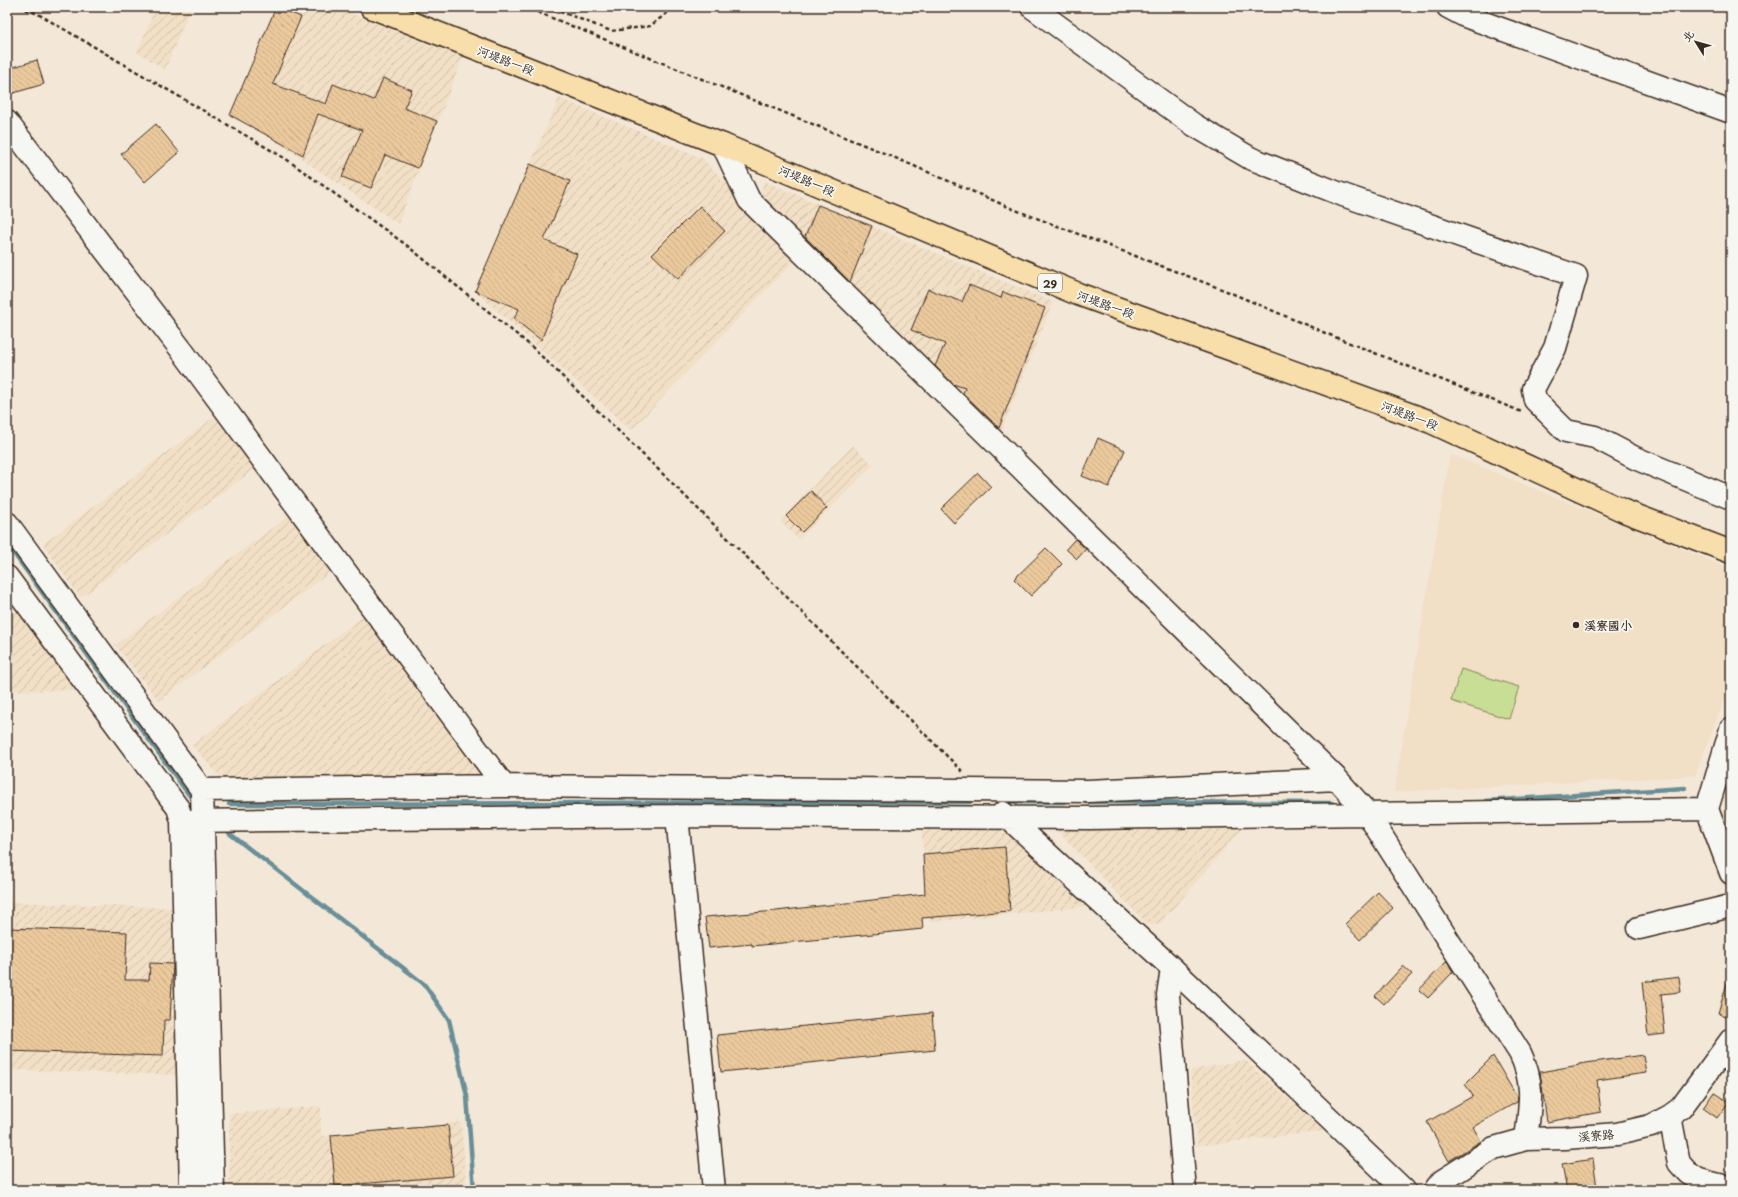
<svg xmlns="http://www.w3.org/2000/svg" width="1738" height="1197" viewBox="0 0 1738 1197" font-family="'Playpen Sans','LXGW WenKai TC',sans-serif">
<style>
.built{fill:#f1dfc6}
.industrial{fill:url(#industrial-furrows)}
.green{fill:#c7de94;stroke:#818459}
.lines{fill:none;stroke-linecap:round;stroke-linejoin:round}
.stream{stroke:#698e97;stroke-width:4.5}
.building{fill:url(#building-back-hatch);stroke:#3b2a1e}
.minor-casing{stroke:#3b2a1e;stroke-width:25}
.major-casing{stroke:#3b2a1e;stroke-width:25}
.path{stroke:#3b2a1e;stroke-width:2.5;stroke-dasharray:4 3;stroke-linecap:butt}
.minor{stroke:#f6f6f2;stroke-width:22}
.major{stroke:#f8deab;stroke-width:22}
.poi-dot{fill:#3b2a1e;stroke:#f6f6f2;stroke-width:1.5}
.labels{text-anchor:middle;dominant-baseline:central;stroke-width:3.5;stroke-linejoin:round;paint-order:stroke}
.shield{fill:#f6f6f2;stroke:#73675e;stroke-width:1}
.shield-label{font-size:11px;font-weight:bold;fill:#3b2a1e}
.street-label{font-size:12px;fill:#3b2a1e;stroke:#f6f6f2}
.poi-label{font-size:12px;font-weight:bold;fill:#3b2a1e;stroke:#f6f6f2;text-anchor:start}
</style>
<defs>
<pattern id="industrial-furrows" width="10" height="10" patternUnits="userSpaceOnUse"><rect width="10" height="10" fill="#f1dfc6"/><path d="M-1 1l2-2M0 10L10 0M9 11l2-2" fill="none" stroke="#d0c0aa"/></pattern>
<pattern id="building-back-hatch" width="6" height="6" patternUnits="userSpaceOnUse"><rect width="6" height="6" fill="#ebc99d"/><path d="M-1 5l2 2M0 0l6 6M5-1l2 2" fill="none" stroke="#caad87"/></pattern>
</defs>
<rect width="100%" height="100%" fill="#f3e8d8"/>
<filter id="ink" filterUnits="userSpaceOnUse"><feTurbulence type="fractalNoise" baseFrequency=".025" numOctaves="2"/><feDisplacementMap in="SourceGraphic" scale="8" xChannelSelector="R" yChannelSelector="G"/><feConvolveMatrix kernelMatrix="1 2 1 2 8 2 1 2 1" color-interpolation-filters="sRGB"/></filter>
<g filter="url(#ink)">
<path class="built" d="M1450,454L1731,569V682L1695,776L1394,792Z"/>
<path class="industrial" d="M156,7H191L165,70L137,52Z
M277,7H334L463,57L398,224L234,113Z
M559,98L702,158L798,257L631,430L475,291Z
M764,181L1053,302L1001,432L759,200Z
M217,415L257,467L80,598L43,544Z
M853,445L873,465L799,540L780,521Z
M291,514L333,570L159,701L115,645Z
M28,611L85,690L7,691V613Z
M366,614L485,769L476,775L228,780L219,776L192,745Z
M1249,821L1161,923L1148,925L1049,822Z
M1009,824L1090,906L930,922L921,829Z
M7,902L181,908L179,1075L7,1070Z
M1245,1060L1324,1131L1197,1146L1190,1070Z
M321,1106V1136L461,1122L467,1190H229V1114Z"/>
<path class="green" d="M1461,669L1519,687L1509,719L1451,701Z"/>
<g class="lines">
<path class="stream" d="M7,544L195,803
M1486,801L1685,788
M1010,802H1064
M1086,802L1332,803
M229,804L970,802
M229,833L424,984L449,1020L467,1096L474,1190"/>
</g>
<path class="building" d="M276,7L301,17L273,84L326,104L333,84L374,100L383,78L412,90L404,108L437,121L418,168L385,155L371,188L342,177L362,130L318,114L303,155L230,115Z
M37,60L44,84L7,95V69Z
M156,124L179,152L145,182L121,154Z
M530,164L570,181L544,240L577,254L541,340L514,319L519,309L475,291Z
M818,205L872,226L850,282L805,237Z
M700,206L725,231L678,279L652,254Z
M969,285L1001,298L1003,292L1045,308L999,428L963,393L965,388L953,384L935,366L945,344L911,330L928,289L962,302Z
M1098,438L1125,450L1109,487L1082,476Z
M978,473L991,487L954,523L941,509Z
M811,491L827,508L802,532L786,516Z
M1075,539L1086,549L1077,559L1066,549Z
M1046,548L1062,564L1031,596L1014,579Z
M1005,847L1010,911L922,918L923,929L752,946V944L709,948L705,917L776,911L925,894L923,854Z
M1378,892L1393,908L1360,940L1345,924Z
M7,928L127,932L125,980H149L150,963L173,964L170,1020H164L163,1056L7,1051Z
M1447,961L1453,972L1428,998L1419,990Z
M1403,966L1412,974L1384,1004L1375,996Z
M1679,977L1681,992L1661,994L1665,1034L1648,1036L1642,982Z
M1728,980H1731V1018L1718,1013Z
M932,1013L935,1050L721,1072L717,1035Z
M1643,1055L1646,1073L1597,1080L1601,1112L1547,1122L1540,1072L1579,1065V1064Z
M1493,1056L1518,1099L1517,1102L1473,1127L1481,1141L1449,1161L1427,1122L1473,1096L1465,1084Z
M1714,1092L1729,1102L1717,1118L1703,1108Z
M448,1125L453,1176L335,1186L331,1135Z
M1593,1159L1597,1188L1567,1190L1562,1164Z"/>
<g class="lines">
<defs>
<path id="minor" d="M1032,7L1194,125L1250,158L1343,195L1576,276L1555,348L1533,389L1535,400L1566,431L1595,437L1635,458L1731,498
M1448,7L1465,16L1731,112
M7,122L183,352L504,786
M723,145L749,200L1337,779L1367,813L1520,1053C1535,1084 1530,1106 1526,1139
M7,523L202,790L213,1190
M7,577L178,808L182,821L191,1190
M1731,729L1707,809L1731,873
M202,790L504,786L1088,791L1337,779
M1003,813L1172,968L1404,1190
M677,816L714,1190
M182,821L677,816L1090,818L1707,809
M1639,928L1731,906
M1172,968L1168,995L1185,1190
M1670,1116L1679,1163L1688,1173L1699,1180L1731,1188
M1435,1190L1442,1181L1494,1148L1526,1139L1565,1138L1617,1134L1651,1126L1670,1116L1681,1108L1731,1040"/>
<path id="major" d="M371,7L723,145L1078,294L1431,422L1624,511L1731,552"/>
</defs>
<use href="#minor" class="minor-casing"/>
<use href="#major" class="major-casing"/>
<path class="path" d="M19,7L38,14L286,159L405,244L531,346L667,478L963,772
M525,7L891,156L1013,209L1224,290L1330,335L1522,412
M539,7L567,14L611,31L650,26L675,7"/>
<use href="#minor" class="minor"/>
<use href="#major" class="major"/>
</g>
</g>
<circle class="poi-dot" cx="1576" cy="625" r="4"/>
<g class="labels">
<rect class="shield" x="1038" y="274" width="24" height="18" rx="3"/>
<g class="shield-label">
<text x="1050" y="283">29</text>
</g>
<g class="street-label">
<text transform="translate(506 60) rotate(21)">河堤路一段</text>
<text transform="translate(807 180) rotate(23)">河堤路一段</text>
<text transform="translate(1106 304) rotate(20)">河堤路一段</text>
<text transform="translate(1410 415) rotate(21)">河堤路一段</text>
<text transform="translate(1596 1135) rotate(-5)">溪寮路</text>
</g>
<g class="poi-label">
<text x="1584" y="625">溪寮國小</text>
</g>
</g>
<rect width="1738" height="1197" fill="none" stroke="#f6f6f2" stroke-width="24"/>
<rect x="12" y="12" width="1714" height="1173" fill="none" stroke="#3b2a1e" stroke-width="1.5" filter="url(#ink)"/>
<g transform="translate(1696 42) rotate(307)" stroke="#f6f6f2" stroke-width="3" paint-order="stroke">
<path d="M0-3L7 15L0 10L-7 15Z" fill="#3b2a1e"/>
<text y="-6" font-size="11" font-weight="bold" text-anchor="middle" fill="#3b2a1e">北</text>
</g>
</svg>
